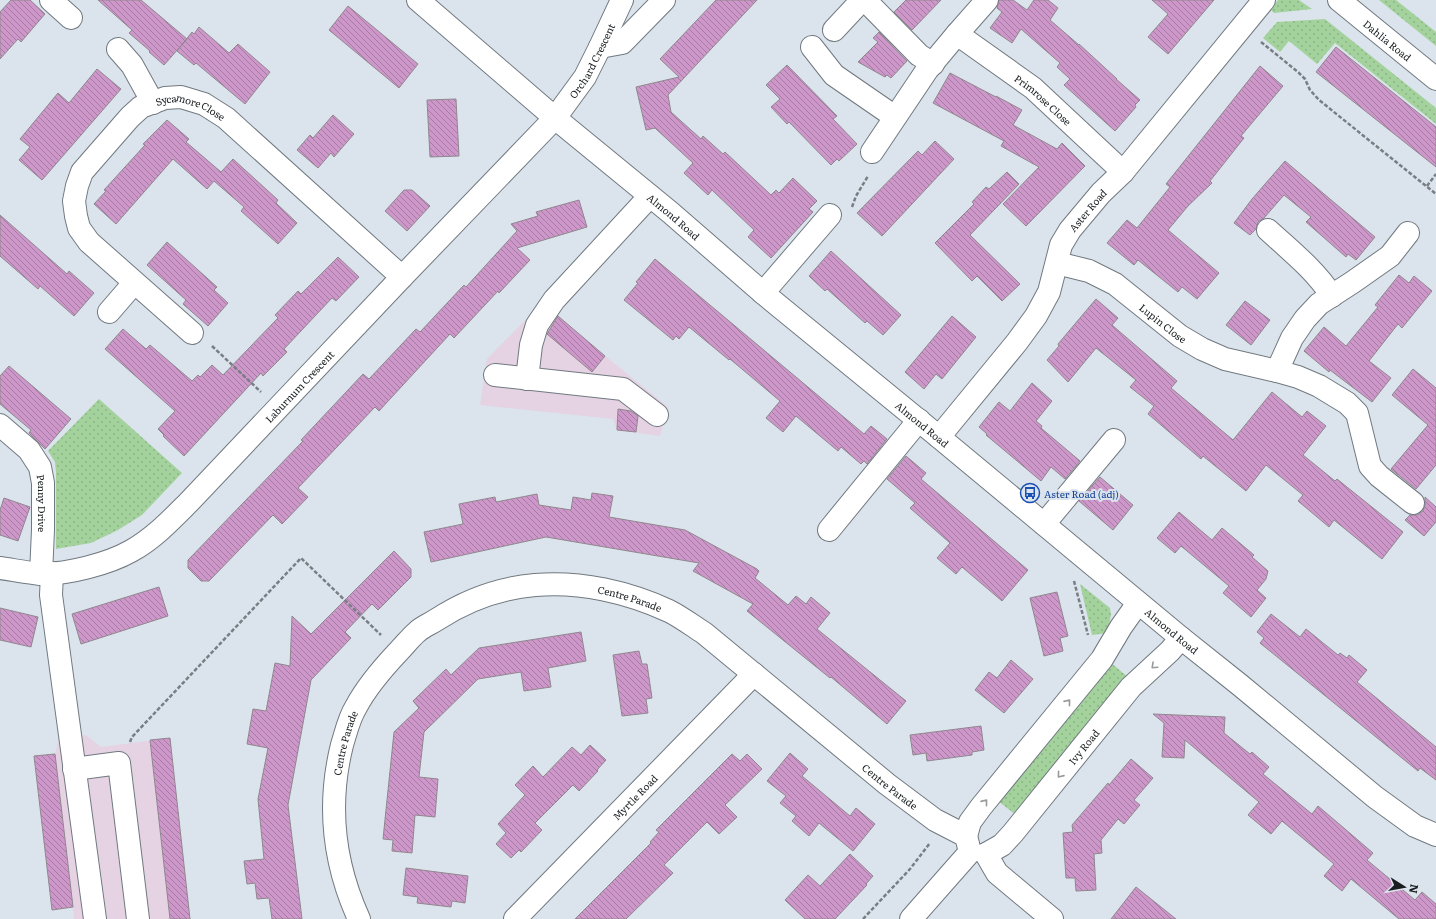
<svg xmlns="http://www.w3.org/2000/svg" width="1436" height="919" viewBox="0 0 1436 919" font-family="Literata,serif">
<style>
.industrial{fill:#e5d2e3}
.grass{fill:url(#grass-dots)}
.building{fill:url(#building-back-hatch);stroke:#8f878e}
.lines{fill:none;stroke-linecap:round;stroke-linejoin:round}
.minor-casing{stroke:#717980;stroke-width:24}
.path{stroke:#787e83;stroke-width:2.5;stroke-dasharray:4 2;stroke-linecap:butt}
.minor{stroke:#fff;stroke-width:22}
.oneway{stroke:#98999a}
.labels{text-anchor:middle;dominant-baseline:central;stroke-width:4;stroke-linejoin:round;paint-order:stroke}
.street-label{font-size:10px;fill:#191d1f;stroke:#dbe4ec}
.transit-label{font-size:10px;fill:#164399;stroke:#dbe4ec;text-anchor:start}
</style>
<defs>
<pattern id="grass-dots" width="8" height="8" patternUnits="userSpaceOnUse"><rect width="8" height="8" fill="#a4d29d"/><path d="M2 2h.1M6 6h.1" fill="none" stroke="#8db487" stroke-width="1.8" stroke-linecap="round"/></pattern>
<pattern id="building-back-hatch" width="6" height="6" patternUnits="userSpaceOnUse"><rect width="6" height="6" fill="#ce97c9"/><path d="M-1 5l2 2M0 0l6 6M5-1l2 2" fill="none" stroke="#a67ba3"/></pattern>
</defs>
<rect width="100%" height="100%" fill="#dbe4ec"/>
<path class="industrial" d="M543,302L582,337L668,407L660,436L617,430L613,419L480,405L487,359Z
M86,735L101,747L170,738L190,919H74L73,907L52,910L34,756L55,754L59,738Z"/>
<path class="grass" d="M1278,0H1299L1312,9L1274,13L1270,9Z
M1379,0H1396L1436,32V46Z
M1325,19L1436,108V124L1335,43L1317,64L1289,41L1280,52L1263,38L1277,22Z
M99,399L182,473L142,515L118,530L91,543L56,549V473L55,462L48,451Z
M1080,584L1110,608L1111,615L1107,633L1092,635Z
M1110,662L1128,677L1016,815L998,801Z"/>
<path class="building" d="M11,0H30L45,14L21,42L18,39L0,59V12Z
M98,0H141L187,39L164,65L149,52L150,51L129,33L132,30Z
M716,0H757L668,95L671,112L701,139L703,136L723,154L725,152L771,195L776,190L779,193L793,178L817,201L809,209L813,212L771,258L748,237L754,230L712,190L708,195L684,173L693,163L655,128L646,130L636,87L679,77L660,59Z
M906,0H941L912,30L894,12Z
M999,0H1013L1027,10L1034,0H1048L1058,8L1050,20L1079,45V44L1117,79H1116L1140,100L1135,105L1136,107L1115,131L1064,85L1070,79L1057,67L1060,63L1021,29L1012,43L990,28L1002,12L997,8Z
M1152,0H1214L1168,54L1148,37L1168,14Z
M348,6L418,64L399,88L329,30Z
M199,27L229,53L238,44L270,72L245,104L196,63L194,65L177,51L192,32L194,34Z
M879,32L907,61L891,78L887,75L885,77L858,62L878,42L873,38Z
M1336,47L1436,127V167L1316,72Z
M787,65L837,116L833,119L857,144L839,161L837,159L831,165L789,122L787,124L771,107L780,99L766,85Z
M1260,66L1283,86L1241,136L1244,138L1210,181L1212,183L1188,206L1168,230L1219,273L1197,299L1182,287L1178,292L1138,260L1134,265L1107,243L1127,220L1137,228L1170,187L1166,184Z
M97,69L121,89L42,180L19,160L30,147L20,139L58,93L69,103Z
M950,73L996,97V96L1022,110L1013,125L1057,149L1062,143L1085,166L1026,226L1003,204L1039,167L1001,146L1004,141L933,103Z
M456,99L459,156L430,157L427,100Z
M333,115L354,134L334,157L331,153L318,168L297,150L310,135L313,138Z
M167,120L189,139L186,142L221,172L233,159L278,200L276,203L297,223L278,244L241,211L244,207L214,181L207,189L173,159L116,224L94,204L106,191L104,190L145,145L143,144Z
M935,141L954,159L882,236L857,213L918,151L922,155Z
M1285,161L1375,237L1356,260L1348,254L1346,257L1306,222L1311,217L1284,195L1264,218L1258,222L1256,229L1250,235L1234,223L1252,199Z
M1007,172L1019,184L970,235L1020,284L1002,301L977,276L972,281L935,243L974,204L972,202L986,187L989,189Z
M404,190H412L430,206L407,231L385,211Z
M579,200L587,227L517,248L530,260L499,293L498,291L454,338L450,334L379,411L375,407L298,488L308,497L282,524L273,515L209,581H201L188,568V560L303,441L301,440L363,374L369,379L416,329L420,332L464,285L466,287L517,231L511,224L538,216L536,212Z
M0,215L67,274L69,271L94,293L74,316L40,286L38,289L0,256Z
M167,242L217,287L214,290L228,303L208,326L183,304L186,300L147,265Z
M831,251L901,315L883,335L867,321L865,323L827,289L825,291L809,276Z
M338,257L359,277L336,301L332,298L284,349L287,352L263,376L261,373L184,456L163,436L164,435L158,429L175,411L105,349L123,329L146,349L150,345L192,381L198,375L200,377L212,365L223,375L278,318L275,315L298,291L301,294Z
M655,259L864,434L871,426L887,439L867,464L864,461L861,464L841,447L838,451L796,416L783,432L766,418L780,401L730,359L729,360L689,327L679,339L676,336L673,340L624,300L638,283L636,282Z
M1399,275L1409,283L1414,276L1432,291L1402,328L1398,324L1369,361L1391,378L1372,402L1330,370L1329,372L1304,351L1324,327L1346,346L1378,307L1375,305Z
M1096,299L1118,318L1112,325L1177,381L1171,388L1233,440L1272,392L1302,417L1307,411L1326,426L1303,455L1335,481L1337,479L1403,532L1382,559L1334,520L1329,527L1298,501L1303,495L1266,465L1246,491L1203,456L1201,459L1148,414L1154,406L1130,387L1136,380L1096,348L1068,382L1047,360L1059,346L1058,344Z
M1245,301L1270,320L1251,345L1226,325Z
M558,316L605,356L592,372L547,334Z
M952,316L976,337L942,379L936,374L924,389L905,372Z
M9,366L71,419L45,449L29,433L31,430L0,404V376Z
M1413,369L1436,388V465L1416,489L1391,469L1428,425L1392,395Z
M1032,383L1052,401L1036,421L1042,426L1041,428L1080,461L1065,479L1051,467L1041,481L986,435L987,434L979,427L999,402L1010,411Z
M618,409L631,411L638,416L636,432L617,430Z
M906,456L926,473L921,479L1028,570L1002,601L962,567L956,574L937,558L950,543L910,508L915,503L887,479Z
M1100,477L1133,505L1113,530L1079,501Z
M592,493L613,496L609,517L685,530L757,569L759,571L755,578L788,605L796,596L806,604L811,597L830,613L817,629L906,701L887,724L831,677L830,678L747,611L753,604L693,571L699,563L546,537L431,562L424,532L463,524L459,504L495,497L496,502L537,494L539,505L571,510L573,497L591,500Z
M1425,497L1436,507V522L1424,536L1405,520L1410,515H1417L1423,511L1425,505Z
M4,498L30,507L18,541L0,535V510Z
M1179,512L1212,540L1222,528L1254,555L1252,557L1268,571L1266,579L1257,590L1266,598L1251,617L1223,593L1229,586L1181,546L1175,553L1157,538Z
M394,551L411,569V577L378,610L372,604L345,632L351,638L311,680L288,805L302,919H272L269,898L257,899L255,883L247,884L244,861L264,859L258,799L268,748L247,744L253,709L266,711L275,663L290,666L292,616L311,634Z
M159,587L168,616L81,644L72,614Z
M1057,592L1068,636L1060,638L1063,651L1044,656L1030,598Z
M0,608L38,617L31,647L0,640Z
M1271,614L1300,637L1306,629L1338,655L1340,653L1347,658L1349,655L1367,670L1357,682L1436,747V780L1420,768L1418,771L1260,643L1264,638L1257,632Z
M581,632L586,661L548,668L551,687L524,691L521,672L478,679L424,732L419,777L438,779L435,817L415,815L412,853L392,851L393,840L383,839L394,732L419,708L413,701L446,669L451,675L479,648Z
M639,651L642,664H647L652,698L646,699L648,713L622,716L613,655Z
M1011,660L1033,679L1004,713L975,690L989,672L997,678Z
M1153,714L1225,717L1224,733L1250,754L1252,752L1269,767L1263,774L1312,814L1318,806L1338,823L1373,853L1367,860L1415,900L1422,892L1436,904V919H1399L1351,879L1342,891L1324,876L1334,864L1282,821L1271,834L1260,825L1248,815L1259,802L1185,740L1184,758L1162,757L1164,723Z
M981,726L984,750L972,752V755L927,761L926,753L913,755L910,735Z
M170,738L190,919H170L150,740Z
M590,745L606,760L597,770L598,771L579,791L573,785L535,823L542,830L521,852L519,850L511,858L496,844L506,833L498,824L525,795L515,785L533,766L543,777L572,747L581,755Z
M790,753L808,769L802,776L850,816L856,808L875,824L853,851L819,823L809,836L792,821L796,816L780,803L786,796L767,781Z
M55,754L73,907L52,910L34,756Z
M732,754L740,761L747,754L762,769L725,805L737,817L719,834L707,822L664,865L673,873L626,919H575L651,843L650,842L659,832L656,830Z
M1131,759L1153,778L1134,800L1140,805L1124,824L1118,819L1101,840L1102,853L1094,854L1096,890L1076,891L1075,878H1066L1063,833L1073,832L1072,825L1108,783L1109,785Z
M850,854L873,876L866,884L867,885L835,919H805L785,900L808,875L820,886Z
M406,868L468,876L465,903L452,901L451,907L417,903L418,897L403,895Z
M1136,887L1176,919H1111Z"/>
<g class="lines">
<defs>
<g id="minor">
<path d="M51,0L71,18"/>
<path id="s1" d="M418,0L555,118L671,213L763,293L939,437L1181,638L1240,685L1375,797L1415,826L1436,835"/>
<path d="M865,0L919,55L933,64"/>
<path id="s2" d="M1339,0L1436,79"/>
<path d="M834,30L862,0"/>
<path d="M957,34L987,0"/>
<path d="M600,47L622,43L664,0"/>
<path d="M812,47L834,75L895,117"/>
<path d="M118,49L132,65L153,103"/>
<path id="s3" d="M872,152L927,70L957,34L1033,88L1123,172"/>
<path d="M1268,230C1291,251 1315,270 1332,296"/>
<path id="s4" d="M1057,263L1089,271L1115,284L1180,336L1202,349L1225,359L1277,371L1298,377L1319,386L1347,403L1357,413L1370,466L1379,476L1413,503"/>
<path d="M763,293L830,215"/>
<path d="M109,312L134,283"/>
<path id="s5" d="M192,333L89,242L79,228L76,216L74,201L77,186L82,172L130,117L141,107L165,98L181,97L204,104L226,118L402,277"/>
<path d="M1277,371L1292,338L1305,319L1319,304L1353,282L1390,256L1408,233"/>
<path d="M495,375L623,389L657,415"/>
<path d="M527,379L531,345L537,325L554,300L650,196"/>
<path id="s6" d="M0,425L29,450L40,467L43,483V530L41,574"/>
<path id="s7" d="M939,437L1017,342L1036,316L1049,292L1061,245L1070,230L1101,193L1123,172L1264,0"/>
<path d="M1044,524L1114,440"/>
<path d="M829,530L919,420"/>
<path id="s8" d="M0,568C14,570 28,573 42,574C68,574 108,564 131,551C153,539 171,520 189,502L402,277L555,118L585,77L600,47L622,0"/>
<path d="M52,573L51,595L95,919"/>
<path d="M74,769L119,763L138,919"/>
<path d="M966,836L970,822L981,807L1102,659L1121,627L1138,603"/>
<path id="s9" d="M986,854L1002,845L1013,833L1131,687L1170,651L1181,638"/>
<path d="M986,854L997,873L1052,919"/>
<path id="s10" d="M359,919C333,862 327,805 342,745C346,732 349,718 356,707C367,686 382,669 398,652C404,646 410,638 417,632C422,627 430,624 436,620C465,601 500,588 535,585C580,581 628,592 669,611C681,617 693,626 704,633L887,784L935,820L966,836L970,852"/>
<path id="s11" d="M515,919L754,674"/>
<path d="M911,919L970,852"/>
</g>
</defs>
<use href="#minor" class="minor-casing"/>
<path class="path" d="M1261,42L1298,72L1305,79L1310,90L1319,100L1436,194
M1427,186L1436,174
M852,207L856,196L868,176
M212,346L261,392
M1074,581L1088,635
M130,742L132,737L301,558L381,635
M863,919L910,869L930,843"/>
<use href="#minor" class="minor"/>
</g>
<defs><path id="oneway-chevron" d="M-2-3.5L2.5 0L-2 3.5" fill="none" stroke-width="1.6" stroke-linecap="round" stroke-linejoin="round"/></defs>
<g class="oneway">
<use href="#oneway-chevron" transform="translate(1154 666) rotate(137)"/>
<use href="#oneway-chevron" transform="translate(1068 702) rotate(-51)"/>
<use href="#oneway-chevron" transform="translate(1060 775) rotate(129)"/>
<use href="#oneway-chevron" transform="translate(985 802) rotate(-51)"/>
</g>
<defs>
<symbol id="bus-ring" viewBox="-11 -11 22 22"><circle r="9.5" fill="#dbe4ec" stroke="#1a4fb4" stroke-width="1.5"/><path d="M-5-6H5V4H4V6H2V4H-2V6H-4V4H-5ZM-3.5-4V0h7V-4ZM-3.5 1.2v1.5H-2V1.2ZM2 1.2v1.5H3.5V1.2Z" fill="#1a4fb4"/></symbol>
</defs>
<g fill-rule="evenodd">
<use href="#bus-ring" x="1019" y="482" width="22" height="22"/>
</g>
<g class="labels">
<g class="street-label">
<text stroke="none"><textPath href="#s2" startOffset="63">Dahlia Road</textPath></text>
<text stroke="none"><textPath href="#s8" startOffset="810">Orchard Crescent</textPath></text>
<text stroke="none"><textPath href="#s3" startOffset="254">Primrose Close</textPath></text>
<text stroke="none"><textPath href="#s5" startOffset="353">Sycamore Close</textPath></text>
<text stroke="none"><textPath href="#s7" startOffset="275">Aster Road</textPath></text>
<text stroke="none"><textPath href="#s1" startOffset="335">Almond Road</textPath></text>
<text stroke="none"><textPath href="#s4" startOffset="124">Lupin Close</textPath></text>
<text stroke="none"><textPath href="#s8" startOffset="371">Laburnum Crescent</textPath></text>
<text stroke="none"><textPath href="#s1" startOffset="659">Almond Road</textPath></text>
<text stroke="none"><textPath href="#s6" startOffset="95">Penny Drive</textPath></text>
<text stroke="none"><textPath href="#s10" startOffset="541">Centre Parade</textPath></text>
<text stroke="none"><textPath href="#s1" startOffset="983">Almond Road</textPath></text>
<text stroke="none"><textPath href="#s10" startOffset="181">Centre Parade</textPath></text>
<text stroke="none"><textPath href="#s9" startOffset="146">Ivy Road</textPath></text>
<text stroke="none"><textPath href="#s10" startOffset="865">Centre Parade</textPath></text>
<text stroke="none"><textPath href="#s11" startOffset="171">Myrtle Road</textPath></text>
</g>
<g class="transit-label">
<text x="1044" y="493">Aster Road (adj)</text>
</g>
</g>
<g transform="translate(1404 887) rotate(101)" stroke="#dbe4ec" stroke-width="3" paint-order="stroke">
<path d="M0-3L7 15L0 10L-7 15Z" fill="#191d1f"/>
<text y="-6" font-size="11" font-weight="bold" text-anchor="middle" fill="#191d1f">N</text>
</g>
</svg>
